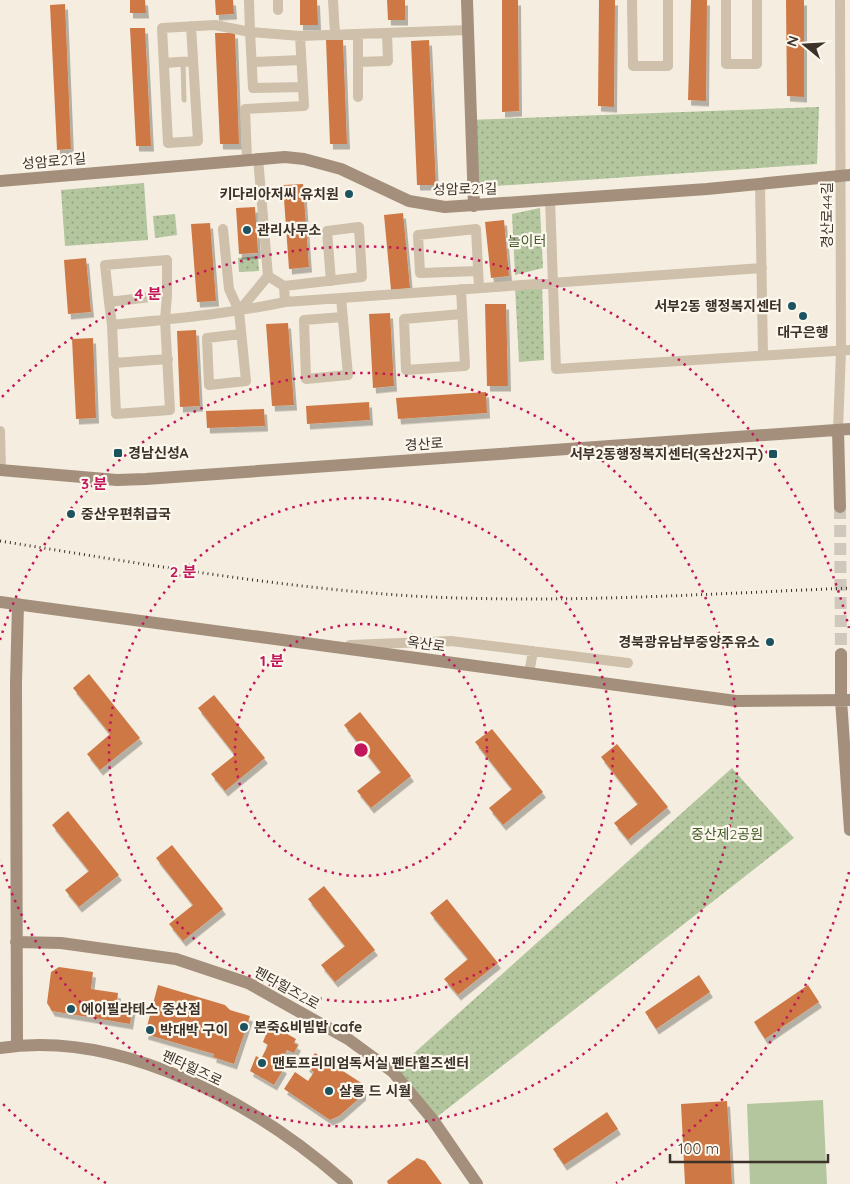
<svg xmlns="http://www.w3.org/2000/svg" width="850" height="1184" viewBox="0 0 850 1184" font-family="Quicksand,'Noto Sans KR',sans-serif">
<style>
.grass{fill:#b3c69e}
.park{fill:url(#park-dots)}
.building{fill:#ce7945;filter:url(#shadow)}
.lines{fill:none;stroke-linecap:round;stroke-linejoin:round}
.secondary-tunnel{stroke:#d0c8bc;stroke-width:12;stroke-dasharray:12 6;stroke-linecap:butt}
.lane{stroke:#cec0aa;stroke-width:5}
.street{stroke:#cec0aa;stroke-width:10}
.secondary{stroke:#a38f7b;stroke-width:12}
.rail{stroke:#3c322a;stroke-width:3;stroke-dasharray:1 4;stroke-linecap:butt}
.ring{fill:none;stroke:#c2185b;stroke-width:2.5;stroke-dasharray:2.5 5}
.poi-dot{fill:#1c5361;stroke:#fcf7ed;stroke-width:2}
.labels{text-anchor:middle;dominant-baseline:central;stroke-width:4.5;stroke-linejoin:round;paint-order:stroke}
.street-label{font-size:14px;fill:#3c322a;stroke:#fcf7ed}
.poi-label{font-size:14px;font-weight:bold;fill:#3c322a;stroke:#fcf7ed;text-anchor:start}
.park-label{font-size:14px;fill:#445c2c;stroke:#fcf7ed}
.centre{fill:#c2185b;stroke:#fcf7ed;stroke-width:2.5}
.ring-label{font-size:15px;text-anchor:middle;font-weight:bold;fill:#c2185b;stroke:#fcf7ed;stroke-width:4.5;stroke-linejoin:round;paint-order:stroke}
</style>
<defs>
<pattern id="park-dots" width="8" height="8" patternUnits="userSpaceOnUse" patternTransform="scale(1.25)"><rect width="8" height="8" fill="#b3c69e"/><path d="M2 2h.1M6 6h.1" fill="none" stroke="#93a181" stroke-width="1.8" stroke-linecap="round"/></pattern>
<filter id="shadow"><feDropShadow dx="3" dy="5.5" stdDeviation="0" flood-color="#0004"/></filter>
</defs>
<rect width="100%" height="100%" fill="#f5eee0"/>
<path class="grass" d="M823,1100L827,1184H750L747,1104Z"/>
<path class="park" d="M819,107L817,164L468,188L466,120Z
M144,183L148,240L65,246L61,190Z
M540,208L543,268L515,275L512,214Z
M175,214L177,235L155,238L153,216Z
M258,256L259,271L239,272L238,258Z
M542,281L544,360L519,362L515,287Z
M732,768L794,838L433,1120L393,1072Z"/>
<path class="building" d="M130,0H145L146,13H130Z
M215,0H233L234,14L216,15Z
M300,0H317L318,25H300Z
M387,0H405V20H388Z
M502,0H518L519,111L502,112Z
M599,0H615L614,107L598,106Z
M691,0H707L706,101L688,100Z
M786,0H804V97L787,96Z
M65,4L71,149L57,150L50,5Z
M130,28H145L151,146H136Z
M215,33H235L239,144H220Z
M326,40H343L347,144H330Z
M429,40L436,185H417L411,41Z
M303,184L309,267L289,269L283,185Z
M255,207L258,253L239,254L236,208Z
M403,213L410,288L391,290L384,215Z
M504,220L509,276L491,278L485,222Z
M210,223L216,301L197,302L191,224Z
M86,258L91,312L68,314L64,260Z
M485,304H506L508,386H487Z
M390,313L394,386L373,388L369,314Z
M288,323L294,405L272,406L266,324Z
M196,330L200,406L180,407L177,331Z
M93,338L96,418L76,419L72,339Z
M486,392L487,413L398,419L396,398Z
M369,402L370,420L307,424L306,406Z
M264,409L265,426L207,428L206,411Z
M89,674L140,738L100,770L87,754L110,734L73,688Z
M214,695L265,758L225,791L211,774L235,755L198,708Z
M360,712L411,776L371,808L357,791L381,772L344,725Z
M492,729L543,792L503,825L489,808L512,789L475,742Z
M617,744L668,807L628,840L614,823L638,804L601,757Z
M68,811L119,875L79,907L65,890L89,871L52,825Z
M172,845L223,909L183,941L169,924L193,905L156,858Z
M324,886L375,950L335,982L321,965L345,946L308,899Z
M447,899L498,963L458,995L444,979L468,959L430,913Z
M59,967L93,972L91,989L118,993L117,1003L133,1005L130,1024L52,1011L47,1003L51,972Z
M699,975L710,992L656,1029L645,1012Z
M158,985L225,1005L230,1010L250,1016L234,1064L213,1057L214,1054L145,1034Z
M808,985L819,1002L765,1039L754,1022Z
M270,1024L296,1039L294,1043L298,1045L294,1053L287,1050L279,1065L284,1068L274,1085L250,1071L256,1056L261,1059L268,1045L263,1042Z
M315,1053L363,1084V1095L339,1116L330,1120L284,1089L295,1072L308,1081L314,1072L306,1066Z
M727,1101L732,1184H685L681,1104Z
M607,1112L618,1129L564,1165L553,1149Z
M417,1158L425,1161L442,1184H388L387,1181Z"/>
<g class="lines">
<path class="secondary-tunnel" d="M840,507L841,654"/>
<path class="lane" d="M183,62L184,100"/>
<path class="street" d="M278,0V10
M333,0L335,34
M632,0L633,66H668V0
M726,0V64H757V0
M191,26L198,141L168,143L162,28L215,25L250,32L249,0
M358,34V97
M300,36L303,87L253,88L250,32L300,36L468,30
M253,62L301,60
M358,62L388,61L387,33
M164,63L193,61
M247,159L245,109L304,106L303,87
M760,184L763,355
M550,199L556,369L850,350
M223,229L229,289L239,311
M478,271L420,273L418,235L476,229L479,288
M284,286L362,277L359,227L327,231L331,281
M461,289L465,366L406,370L404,319L462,314
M341,298L348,375L306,379L304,320L343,317
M109,302L105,265L167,260V295
M285,302L762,268
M112,325L109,302L167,295L165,320L170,410L116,414L112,325C170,319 228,314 285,302L284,286L268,276
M241,334L207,338L209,385L246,381L239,311L268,276L258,158
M114,363L168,359
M838,430L841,351L840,0
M0,431L1,470
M350,645L451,641L628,663
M529,674L533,651"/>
<path class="secondary" d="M467,0L474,206
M0,181L285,157L304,159L341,169L409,201L445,207L707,189L850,175
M838,430L840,507
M0,470L117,480L146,479L850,429
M0,602L736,701L850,700
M841,654V700L850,830
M16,942L61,943L176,959L248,983L348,1039L393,1072L433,1120L477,1184
M17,1045L16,683L18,604
M0,1048C123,1029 258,1105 347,1184"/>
<path class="rail" d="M0,541C137,563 274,587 412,596C558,604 705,594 850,588"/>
</g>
<g class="ring">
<circle cx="361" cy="750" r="126"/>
<circle cx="361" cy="750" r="252"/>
<path d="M0 640A377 377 0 1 1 0 860"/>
<path d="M849 872A503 503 0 0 1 616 1183M106 1183A503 503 0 0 1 2 1103M2 397A503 503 0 0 1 849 628"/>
</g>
<g class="poi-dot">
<circle cx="349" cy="194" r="5"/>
<circle cx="247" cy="230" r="5"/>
<circle cx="792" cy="306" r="5"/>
<circle cx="803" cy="316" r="5"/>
<rect x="113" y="448" width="10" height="10" rx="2.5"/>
<rect x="768" y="449" width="10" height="10" rx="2.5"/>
<circle cx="71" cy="514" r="5"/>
<circle cx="770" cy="642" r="5"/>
<circle cx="71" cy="1009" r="5"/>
<circle cx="244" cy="1027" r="5"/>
<circle cx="150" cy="1030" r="5"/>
<circle cx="262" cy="1063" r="5"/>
<circle cx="329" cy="1091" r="5"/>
</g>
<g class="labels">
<g class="street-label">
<text transform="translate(54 161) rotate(-5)">성암로21길</text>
<text transform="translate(465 189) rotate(-1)">성암로21길</text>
<text transform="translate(827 215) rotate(-90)">경산로44길</text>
<text transform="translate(424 444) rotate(-4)">경산로</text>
<text transform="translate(426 644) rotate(8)">옥산로</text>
<text transform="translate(287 988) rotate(29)">펜타힐즈2로</text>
<text transform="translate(192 1068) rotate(25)">펜타힐즈로</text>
</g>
<g class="poi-label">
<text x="339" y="194" text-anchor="end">키다리아저씨 유치원</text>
<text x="257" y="230">관리사무소</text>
<text x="782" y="306" text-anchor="end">서부2동 행정복지센터</text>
<text x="803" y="332" text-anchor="middle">대구은행</text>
<text x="128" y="453">경남신성A</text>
<text x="763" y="454" text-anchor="end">서부2동행정복지센터(옥산2지구)</text>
<text x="81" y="514">중산우편취급국</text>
<text x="760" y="642" text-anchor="end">경북광유남부중앙주유소</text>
<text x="81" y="1009">에이필라테스 중산점</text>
<text x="254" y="1027">본죽&amp;비빔밥 cafe</text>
<text x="160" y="1030">박대박 구이</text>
<text x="272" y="1063">맨토프리미엄독서실 펜타힐즈센터</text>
<text x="339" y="1091">살롱 드 시월</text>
</g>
<g class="park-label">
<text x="527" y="241">놀이터</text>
<text x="727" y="834">중산제2공원</text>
</g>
</g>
<circle cx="361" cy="750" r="8" class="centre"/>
<g class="ring-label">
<text x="148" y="299">4 분</text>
<text x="94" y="489">3 분</text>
<text x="183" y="577">2 분</text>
<text x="272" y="666">1 분</text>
</g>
<g transform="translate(805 45) rotate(288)" stroke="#fcf7ed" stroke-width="4" paint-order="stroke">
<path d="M0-4L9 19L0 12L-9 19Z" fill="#3c322a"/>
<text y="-8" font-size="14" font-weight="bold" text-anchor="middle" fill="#3c322a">N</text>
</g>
<path d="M670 1154v8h158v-8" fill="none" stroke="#3c322a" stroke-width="2.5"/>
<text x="678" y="1154" font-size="15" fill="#3c322a" stroke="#fcf7ed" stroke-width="4" paint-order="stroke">100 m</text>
</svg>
